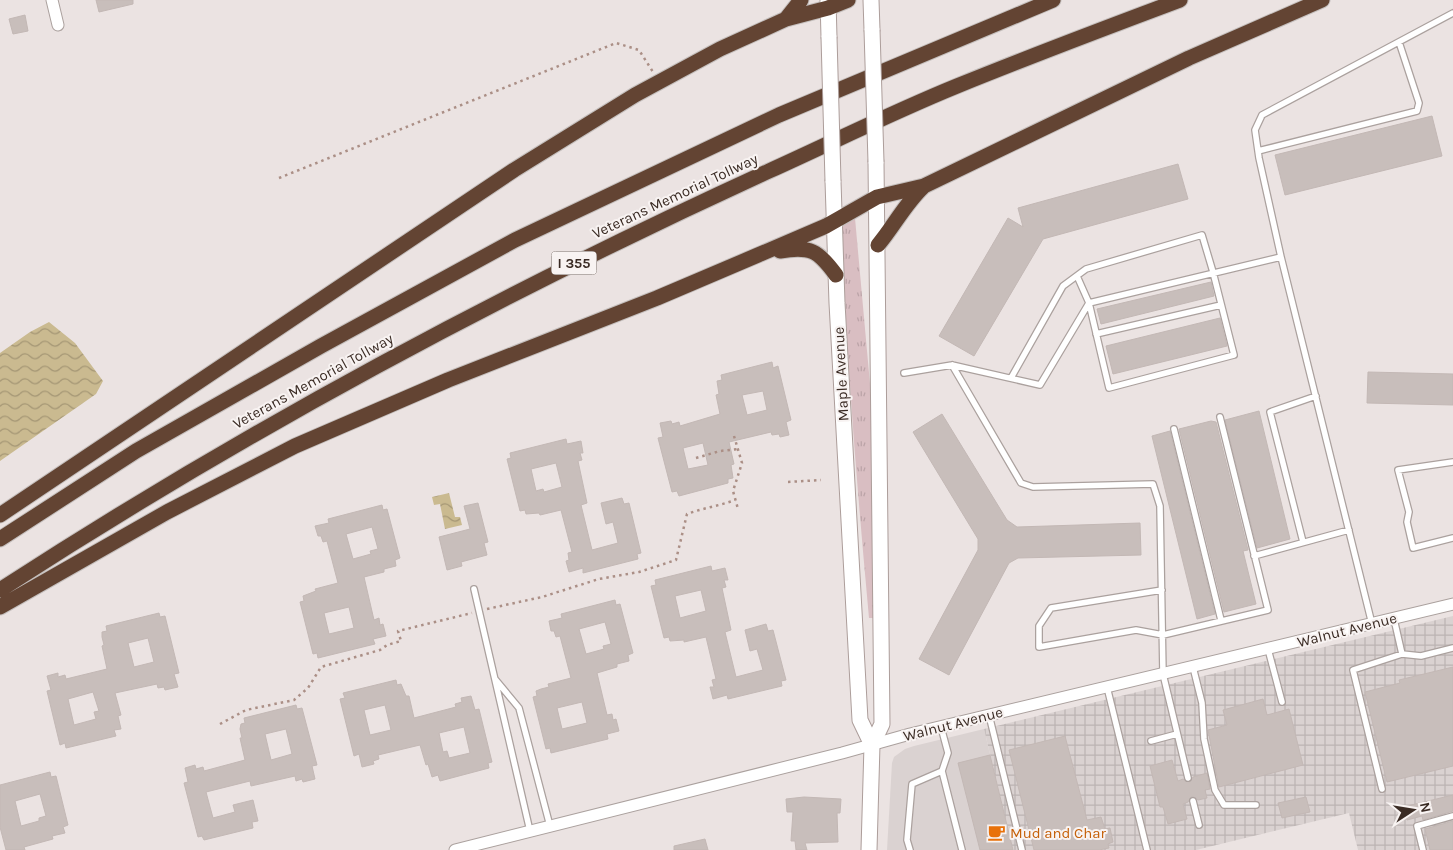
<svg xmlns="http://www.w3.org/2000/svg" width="1453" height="850" viewBox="0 0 1453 850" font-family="Karla,sans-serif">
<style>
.built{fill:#dad2d1}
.industrial{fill:url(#industrial-grid)}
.grass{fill:url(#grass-tufts)}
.water{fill:url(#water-waves)}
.building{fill:#c8bebb;stroke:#c3b8b5;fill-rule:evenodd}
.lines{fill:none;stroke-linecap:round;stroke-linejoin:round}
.lane-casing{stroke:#aba19e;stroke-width:8}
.street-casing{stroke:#aba19e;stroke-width:13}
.secondary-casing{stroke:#ac9d9a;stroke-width:17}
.highway-casing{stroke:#c4bfbd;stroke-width:17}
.path{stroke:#ab8f86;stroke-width:2.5;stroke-dasharray:2.5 4;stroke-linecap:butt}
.lane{stroke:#fff;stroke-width:5.5}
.street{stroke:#fff;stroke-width:11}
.secondary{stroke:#fff;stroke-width:15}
.highway{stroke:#634433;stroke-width:15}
.secondary-bridge-casing{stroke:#ac9d9a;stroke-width:17;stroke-linecap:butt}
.secondary-bridge{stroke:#fff;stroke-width:15}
.labels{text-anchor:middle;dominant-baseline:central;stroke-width:4;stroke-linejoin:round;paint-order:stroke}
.shield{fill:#f8f3f2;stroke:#736762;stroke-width:1}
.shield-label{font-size:14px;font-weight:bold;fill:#3a2b24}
.street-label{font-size:15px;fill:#3a2b24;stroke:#f8f3f2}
.food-label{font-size:15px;fill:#c56008;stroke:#f8f3f2;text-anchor:start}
</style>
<defs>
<pattern id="industrial-grid" width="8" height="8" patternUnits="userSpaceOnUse" patternTransform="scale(1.25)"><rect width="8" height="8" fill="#dad2d1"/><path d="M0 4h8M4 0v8" fill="none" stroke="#bcb4b3"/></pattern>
<pattern id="grass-tufts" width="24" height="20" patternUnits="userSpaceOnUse" patternTransform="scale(1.25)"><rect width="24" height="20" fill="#d9bec2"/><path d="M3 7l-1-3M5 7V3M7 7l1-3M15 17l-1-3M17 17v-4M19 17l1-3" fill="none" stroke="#bba3a7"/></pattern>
<pattern id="water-waves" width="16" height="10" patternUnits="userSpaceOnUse" patternTransform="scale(1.25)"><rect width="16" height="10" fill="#caba90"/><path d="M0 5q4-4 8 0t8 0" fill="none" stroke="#a59775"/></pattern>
</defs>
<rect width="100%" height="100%" fill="#ebe3e2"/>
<path class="built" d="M984,729L1013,850H887L892,763L894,757L905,749L914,746Z"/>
<path class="industrial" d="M1453,616V850H1358L1349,813L1196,850H1013L984,729Z"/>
<path class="grass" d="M855,218L872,406L874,618H869C857,487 846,356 842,224Z"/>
<path class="water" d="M49,322L75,343L103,381L96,394L0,461V353L30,332Z
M449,493L455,517H460L462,525L445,529L440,504L434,505L432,497Z"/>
<path class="building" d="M96,0H133V4L99,12Z
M25,15L28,31L13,34L9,19Z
M1432,116L1442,156L1285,195L1275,155Z
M1178,164L1188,199L1043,239L974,356L939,336L1008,218L1023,227L1018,208Z
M1211,282L1214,296L1101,324L1097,309Z
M1220,318L1227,346L1113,374L1106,346Z
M772,362L773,368L778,366L791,420L786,422L789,435L780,437L779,434L772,435L771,432L729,442L734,464L731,465L733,478L728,479V483L679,496L677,491L672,492L658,438L663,437L660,423L671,421L672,424L679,422L680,426L720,414L716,395L719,394L717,381L722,380L721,375ZM763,391L767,410L747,415L742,395ZM703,443L708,465L688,469L683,448Z
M1368,372L1453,374V405L1367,403Z
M1259,411L1290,539L1257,548L1225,420Z
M942,414L1007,520L1017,527L1140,523L1141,555L1018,558L1009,563L949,675L919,659L978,550V539L913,432Z
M1211,421L1216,422L1248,550L1243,551L1256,604L1224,612L1179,429Z
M1170,431L1215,614L1197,619L1152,436Z
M566,439L567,444L581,441L583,453H580L582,460L578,461L587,503L581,505L592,550L618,543L613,522L606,524L601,503L622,498L624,504L629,503L641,553L637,554L638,559L583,573V568L569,572L566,561L569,560L568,553L572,552L561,510L540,515L539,513L526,514L525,510L520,511L507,459L511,458L510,453ZM556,463L562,487L544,492L543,489L536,491L531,469Z
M478,503L488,542L484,543L487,555L461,562L462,566L447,570L439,537L470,529L464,506Z
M382,505L383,510L387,509L400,558L395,560L396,566L384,569V572L364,577L374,620L379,618L380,625L383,624L386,636L373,639L375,644L318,658L317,653L313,654L300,602L304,601L303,596L316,591L315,589L338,583L327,541L323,542L321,536H318L315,526L329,523L328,519ZM372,527L378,549L370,551L371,554L353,559L346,534ZM349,607L354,628L329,634L324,613Z
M711,566L712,571L725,568L728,580H724L726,587L722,588L731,630L725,632L736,677L763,670L757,649L750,651L745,630L766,624L768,631L773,630L786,680L781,681L782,686L728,699L727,695L713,699L710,687H714L712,680L716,679L706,637L684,642V640L670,641L669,637L664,638L651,586L656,585L655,580ZM701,590L706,611L680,618L675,596Z
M615,600L616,605L620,604L633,653L628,655L629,661L617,664V667L597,673L607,715L612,714L613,720L616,719L619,731L607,734L608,739L551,753L550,748L546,749L533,697L537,696L536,691L541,689L549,687L548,684L571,678L560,636L556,637L554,631H551L549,621L562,618L561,614ZM605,622L611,644L603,646L604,649L586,654L579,629ZM582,702L587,723L562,729L557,708Z
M159,613L160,617L165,616L179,673L174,674L178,687L165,690L164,687L158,688L157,684L115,693L121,715L118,716L121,729L114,730L116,736L66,748L65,743L60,745L47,691L51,690L47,676L58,673V677L65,675L66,679L107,669L102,646L104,645L102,637V632L107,631L106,626ZM148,638L154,662L134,667L128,643ZM93,692L99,711L94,712L96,719L74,725L68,699Z
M1453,667V766L1387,782L1365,692L1400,683L1399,680Z
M396,680L397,685L401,684L406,696H409L414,718L456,707L455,704L462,702L461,698L471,696L475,710L479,709L492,762L488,763L489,768L440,781L438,775L432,777L428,764L426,765L420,745L378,755L379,759L373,761L374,764L362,767L359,754L354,756L340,699L345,698L343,693ZM385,705L391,730L370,735L364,710ZM464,727L470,753L449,758L447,751L443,752L439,733Z
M1263,699L1267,715L1289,709L1303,765L1219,787L1208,730L1227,725L1223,710Z
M296,705L297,709L302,708L317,765L312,766L315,779L303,782L302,779L296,781L295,776L251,786L250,781L206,792L213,818L235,812L233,805L253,800L258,821L252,822L253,828L204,840L202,836L198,837L184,783L188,782L185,768L195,765L196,769L203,767L204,771L245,760L240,738H242L240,729L241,724L245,723L244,718ZM286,729L292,754L271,760L265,734Z
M1065,736L1087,820L1101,817L1105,829L1110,828L1113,842L1108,844L1109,848L1099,850H1034L1009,750Z
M990,755L1013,850H980L958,763Z
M1172,760L1178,781L1183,779L1190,782L1193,777L1207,773L1210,789L1205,790L1207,798L1198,800L1192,796L1188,802L1183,804L1187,819L1168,824L1163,807H1160L1150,766Z
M50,772L51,777L56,776L68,825L63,827L65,833L52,836L53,839L24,847L25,850H6L0,827V785ZM40,794L46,816L39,818V821L21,826L15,801Z
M1453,795V811L1423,820L1422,816L1407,820L1403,807Z
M804,797L841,799L840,813H837L838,842L805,843L807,850H796L795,841H791L793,812H787L786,799Z
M1306,797L1310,812L1282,818L1278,803Z
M1453,821V850H1430L1425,829Z
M705,839L708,850H674V846Z"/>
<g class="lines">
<defs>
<path id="lane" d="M1258,151L1417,111L1419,103L1399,42
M1281,257L1259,158L1255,130L1262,115L1453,13
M1096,334L1221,305
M952,365L1021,483L1033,487L1153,484L1160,506L1163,674L1188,778
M904,373L952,365L1040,385L1089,303L1281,257L1372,624
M1011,378L1063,286L1086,269L1202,235L1213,272L1234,355L1109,388L1089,303L1077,276
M1174,429L1221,620
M1453,462L1398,470L1409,512L1407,522L1413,548L1453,538
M1303,542L1270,412L1316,396
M1254,556L1349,530
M474,589L530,831
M1162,590L1051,608L1039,626V647L1136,630L1163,635L1268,610L1220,417
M1268,649L1282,702
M1402,654L1421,656L1453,648
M1193,667L1202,703L1204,739L1215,790L1224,805H1256
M495,679L519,708L550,826
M1107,687L1147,850
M989,715L1022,850
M941,727L948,753L942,771L962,850
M1151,741L1177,734
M1382,789L1353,670L1402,654L1394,619
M1193,801L1199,825
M910,850L907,840L912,784L942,771
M1423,850L1417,826L1453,816"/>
<path id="street" d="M52,0L58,25
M455,850L842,753L910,734L1453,604"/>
<path id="secondary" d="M828,0L829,37
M871,0L872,30
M833,181L837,303L860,720L872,745L869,850
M872,745L882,724L876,162"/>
<path id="highway" d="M786,19L801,0
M878,245C894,226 905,204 923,187
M780,251C810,246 818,250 836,275
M0,515L514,170L635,95L720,49L786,19L828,8L848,0
M0,539L136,451L321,346L515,240L779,115L1053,0
M0,590C246,430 502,293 769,171C831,143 893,112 957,86C1031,56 1105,28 1180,0
M0,607L167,512L295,446L448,380L657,298L758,255L826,226L877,197L924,186L1189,58L1322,0"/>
</defs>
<use href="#lane" class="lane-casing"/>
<use href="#street" class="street-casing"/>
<use href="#secondary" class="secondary-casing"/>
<use href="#highway" class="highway-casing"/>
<path class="path" d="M279,178L616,43L639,50L653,72
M734,436L742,463L733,491L738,509
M696,458L720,451L738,449
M788,482L821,480
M487,609L542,597L599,579L639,572L676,560L687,514C703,508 719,506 735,500
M220,724L246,710L294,700L308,688L321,667L380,650L387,645L401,641L398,631L472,613"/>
<use href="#lane" class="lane"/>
<use href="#street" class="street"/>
<use href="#secondary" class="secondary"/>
<use href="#highway" class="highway"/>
<defs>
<path id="secondary-bridge" d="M872,30L876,162
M829,37L833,181"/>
</defs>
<use href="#secondary-bridge" class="secondary-bridge-casing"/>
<use href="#secondary-bridge" class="secondary-bridge"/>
</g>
<defs>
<symbol id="cafe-bare" viewBox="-9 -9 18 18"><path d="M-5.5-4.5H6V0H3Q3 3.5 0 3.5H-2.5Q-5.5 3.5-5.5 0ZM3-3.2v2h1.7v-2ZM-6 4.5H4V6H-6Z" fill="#e8710a" stroke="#f8f3f2" stroke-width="2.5" paint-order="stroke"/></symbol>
</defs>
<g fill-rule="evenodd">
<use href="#cafe-bare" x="984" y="820" width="25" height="25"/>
</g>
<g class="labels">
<rect class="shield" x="551.5" y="251.5" width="45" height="23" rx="4"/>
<g class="shield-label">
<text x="574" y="263">I 355</text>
</g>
<g class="street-label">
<text transform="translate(675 196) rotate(-25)">Veterans Memorial Tollway</text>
<text transform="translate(841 374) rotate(-93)">Maple Avenue</text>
<text transform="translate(313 381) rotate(-29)">Veterans Memorial Tollway</text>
<text transform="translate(1347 630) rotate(-14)">Walnut Avenue</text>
<text transform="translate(953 724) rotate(-14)">Walnut Avenue</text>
</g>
<g class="food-label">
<text x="1010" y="833">Mud and Char</text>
</g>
</g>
<g transform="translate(1413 810) rotate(78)" stroke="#f8f3f2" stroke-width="4" paint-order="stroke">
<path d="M0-4L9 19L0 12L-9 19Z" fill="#3a2b24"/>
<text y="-8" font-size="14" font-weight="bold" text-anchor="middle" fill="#3a2b24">N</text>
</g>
</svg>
